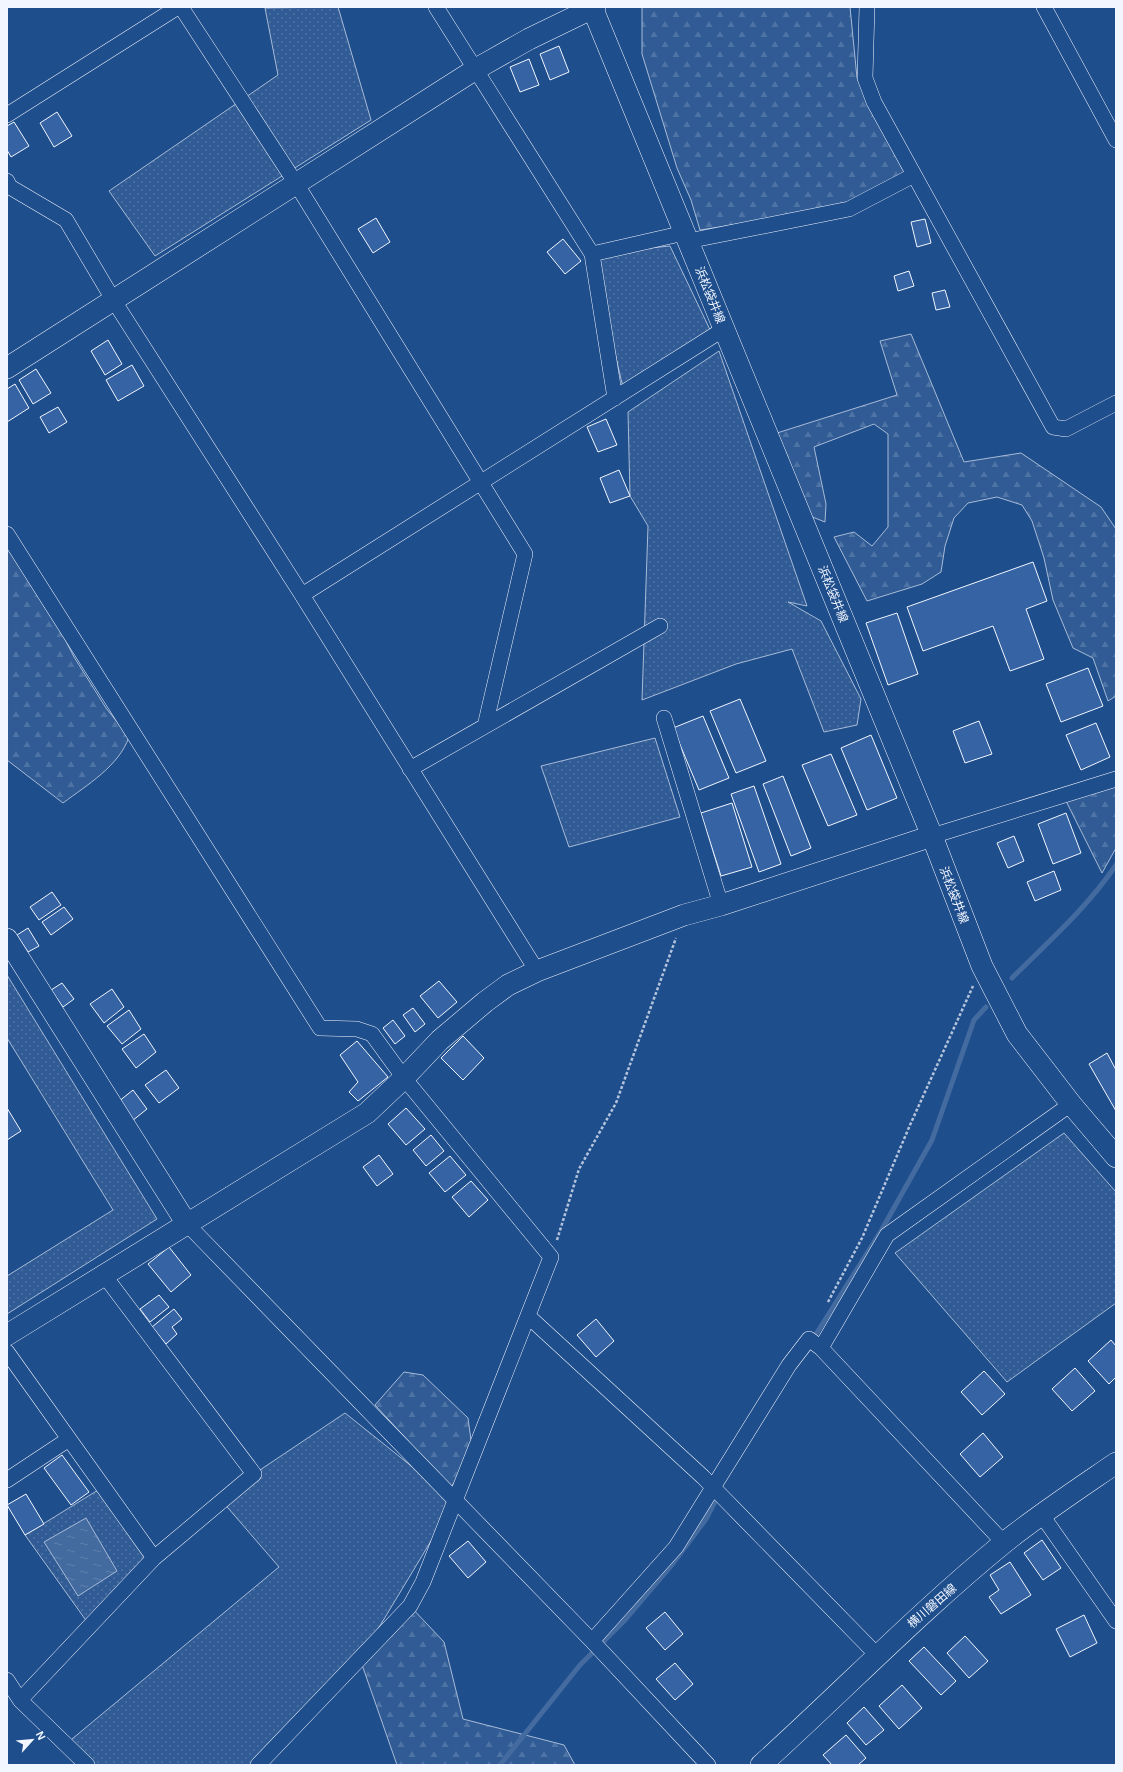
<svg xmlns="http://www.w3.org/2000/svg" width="1123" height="1772" viewBox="0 0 1123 1772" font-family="Arial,'Noto Sans JP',sans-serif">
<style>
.grass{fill:url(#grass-dots);stroke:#a8bbd7}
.forest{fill:url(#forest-firs);stroke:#a8bbd7}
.water{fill:url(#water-ripples);stroke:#a8bbd7}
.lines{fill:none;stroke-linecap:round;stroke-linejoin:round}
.stream{stroke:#446ba0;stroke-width:5}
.building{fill:#3563a3;stroke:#f2f6ff}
.street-casing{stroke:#f2f6ff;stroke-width:16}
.secondary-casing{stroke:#f2f6ff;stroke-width:22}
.path{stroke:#b3c4dc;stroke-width:2.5;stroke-dasharray:3 2;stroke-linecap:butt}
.street{stroke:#1f4e8c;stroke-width:15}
.secondary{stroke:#1f4e8c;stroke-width:21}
.labels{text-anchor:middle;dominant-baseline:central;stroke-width:3;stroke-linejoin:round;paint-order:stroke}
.street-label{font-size:12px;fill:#f2f6ff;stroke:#1f4e8c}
</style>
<defs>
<pattern id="grass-dots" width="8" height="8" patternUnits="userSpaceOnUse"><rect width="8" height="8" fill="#305b95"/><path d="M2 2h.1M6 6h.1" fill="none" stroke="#4e73a5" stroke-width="1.8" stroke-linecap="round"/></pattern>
<pattern id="forest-firs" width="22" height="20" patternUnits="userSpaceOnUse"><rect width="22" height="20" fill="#305b95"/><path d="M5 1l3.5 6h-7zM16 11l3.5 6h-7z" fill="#4e73a5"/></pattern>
<pattern id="water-ripples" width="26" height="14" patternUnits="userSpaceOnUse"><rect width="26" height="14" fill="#446ba0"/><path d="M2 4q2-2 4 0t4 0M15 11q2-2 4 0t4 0" fill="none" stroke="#5f81ae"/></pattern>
</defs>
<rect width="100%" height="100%" fill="#1f4e8c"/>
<path class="grass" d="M338,7L371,120L155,256L109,191L278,75L265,8Z
M670,246L713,336L624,392L592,254Z
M719,351L807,606L788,602L821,621L861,699L857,725L824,732L792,649L736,664L642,700L648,526L630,496L628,412Z
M655,738L680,817L569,847L541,766Z
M7,975L157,1219L7,1314V1276L113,1210L7,1038Z
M1064,1133L1116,1192V1303L1007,1382L895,1253Z
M345,1413L455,1501L360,1659L258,1765H87L66,1744L279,1567L222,1501L254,1474Z
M103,1487L154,1558L90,1626L25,1535Z"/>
<path class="forest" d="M642,7H850L857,78L906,176L841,208L700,230L691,200L677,168L642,54Z
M911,334L964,462L1021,453L1101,507L1116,529V696L1108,701L1093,658L1073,648L1053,600L1044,558L1032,521L1022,505L997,497L968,503L954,518L945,546L941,572L922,584L867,601L834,537L854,532L872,546L888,527V434L874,424L814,447L826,504L825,522L810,516L777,433L897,395L880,341Z
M7,535L45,600L74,657L106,708L129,737C119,766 87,785 63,803L7,760Z
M1116,779V848L1102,873L1063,795Z
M404,1372L423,1375L468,1418L473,1455L451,1487L375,1405Z
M410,1606L444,1642L463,1719L564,1745L575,1765H397L360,1659Z"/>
<path class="water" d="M86,1518L117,1571L78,1596L44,1542Z"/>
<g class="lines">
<path class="stream" d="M1012,978C1049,941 1086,909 1116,865
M813,1339L881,1231L932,1140L974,1020L986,1007
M500,1765L580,1665L625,1620L671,1566L706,1519L719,1494"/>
</g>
<path class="building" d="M559,46L569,72L550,80L540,54Z
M529,59L539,85L520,92L510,67Z
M57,112L72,136L54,147L40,123Z
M14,122L29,146L11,157L7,150V126Z
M376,218L390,242L373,253L358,229Z
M925,219L931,243L917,247L911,222Z
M563,239L581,261L565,274L547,252Z
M909,271L914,286L898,291L894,276Z
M945,290L950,307L936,310L932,293Z
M108,340L122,364L105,375L91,351Z
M132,365L144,386L118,401L106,380Z
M36,369L51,393L33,404L19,380Z
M15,384L29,408L7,422V389Z
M58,407L67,422L49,433L40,417Z
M606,419L617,445L598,452L587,427Z
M619,470L630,496L610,503L600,478Z
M1033,562L1047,601L1026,609L1044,659L1010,671L993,626L923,651L907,607Z
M897,613L918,674L888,685L866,623Z
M1088,668L1103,706L1061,722L1046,684Z
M740,699L766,761L736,773L710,711Z
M703,716L729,778L699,790L673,728Z
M979,721L992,754L965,763L953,731Z
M1096,723L1110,757L1081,770L1066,735Z
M871,735L897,798L867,810L841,748Z
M831,754L857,815L828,826L802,765Z
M783,776L811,848L791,856L763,784Z
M754,786L781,864L759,872L731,794Z
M732,803L752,867L721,876L701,813Z
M1066,813L1081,853L1053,864L1038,824Z
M1014,836L1024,861L1008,868L997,843Z
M1054,871L1061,890L1035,901L1027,882Z
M52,892L61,905L39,920L30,907Z
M64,907L73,919L51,935L42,922Z
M28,928L39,946L28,952L17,935Z
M439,981L457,1002L438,1018L420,996Z
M62,983L74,999L63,1007L51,990Z
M112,989L124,1007L104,1023L90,1004Z
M413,1008L425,1024L415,1032L403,1015Z
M129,1010L141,1029L122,1044L107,1026Z
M393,1020L405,1036L395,1044L383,1028Z
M144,1034L156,1052L136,1068L122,1049Z
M463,1036L484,1058L463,1080L441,1058Z
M357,1041L388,1077L358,1101L349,1092L358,1082L340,1055Z
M1107,1053L1116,1070V1111L1089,1064Z
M166,1070L179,1088L159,1103L145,1085Z
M133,1090L147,1109L132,1121L118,1102Z
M7,1108L21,1131L7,1140Z
M406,1108L425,1129L406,1145L388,1124Z
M431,1135L444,1151L426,1166L413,1150Z
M379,1155L393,1174L377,1186L363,1167Z
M450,1156L466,1175L445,1192L429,1173Z
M471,1181L488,1200L469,1217L452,1197Z
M169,1247L191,1275L171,1292L148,1264Z
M159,1295L169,1307L150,1322L140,1309Z
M174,1309L182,1319L172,1327L177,1334L166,1344L152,1327Z
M596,1319L614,1341L596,1357L577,1335Z
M1111,1340L1116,1346V1377L1109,1384L1088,1361Z
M1075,1368L1095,1391L1072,1411L1052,1389Z
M984,1371L1005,1394L982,1415L961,1392Z
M983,1433L1003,1457L980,1477L960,1454Z
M62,1455L89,1492L71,1505L44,1468Z
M26,1494L44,1524L25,1535L7,1505Z
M1042,1540L1061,1568L1043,1580L1024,1553Z
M468,1541L486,1562L468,1578L449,1556Z
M1010,1562L1031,1595L1001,1614L989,1597L999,1590L990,1575Z
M665,1612L683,1634L665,1650L646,1628Z
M1084,1615L1097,1643L1070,1657L1056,1629Z
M965,1636L988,1661L969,1678L947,1653Z
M924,1647L956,1681L941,1695L909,1661Z
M675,1663L693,1684L675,1700L656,1679Z
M902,1685L922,1708L899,1729L879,1706Z
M864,1707L884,1730L866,1745L847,1723Z
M846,1735L866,1758L858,1765H832L823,1755Z"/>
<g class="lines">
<defs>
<path id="street" d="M181,7L297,185L525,554L485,726
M436,7L592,254L615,398
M867,7L865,78L874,102L1053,427L1066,429L1116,403
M1044,7L1116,140
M7,115L178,7
M7,181L10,187L66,220L114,301L302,595L537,971
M688,241L849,209L914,175
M592,254L684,233
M7,534L320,1028L357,1029L372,1034L404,1078L551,1257L423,1582L410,1606L258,1765
M302,595L724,329
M664,718L721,905
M410,769L660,626
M932,836L1116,779
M187,1224L592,1641L708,1765
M104,1275L254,1474L154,1558
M528,1316L703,1477L877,1655
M821,1348L887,1235L1071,1104
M7,1352L154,1558L20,1700
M7,1480L69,1439
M1041,1514L1116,1621
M592,1641L676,1547L789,1365L809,1339L821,1348L1004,1543
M7,1680L20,1700L87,1765"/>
<path id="secondary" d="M592,7L932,836L982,966L1017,1034L1071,1104L1116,1157
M7,368L476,69L529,39L595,7
M7,939L187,1224
M7,1335L367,1113L404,1078L440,1040L485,1002L508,985L537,971L684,915L721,905L932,836
M761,1765C843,1691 919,1612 1005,1542C1040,1514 1078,1489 1116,1463"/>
</defs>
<use href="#street" class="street-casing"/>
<use href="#secondary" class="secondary-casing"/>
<path class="path" d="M557,1240L579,1169L616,1103L676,938
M828,1302L862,1238L910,1125L973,986"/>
<use href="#street" class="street"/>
<use href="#secondary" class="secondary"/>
</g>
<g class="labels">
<g class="street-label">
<text transform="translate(710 295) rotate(68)">浜松袋井線</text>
<text transform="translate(833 594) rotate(68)">浜松袋井線</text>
<text transform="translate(954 895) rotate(69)">浜松袋井線</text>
<text transform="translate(932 1606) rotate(-41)">横川磐田線</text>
</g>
</g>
<rect width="1123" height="1772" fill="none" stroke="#f2f6ff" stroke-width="16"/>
<g transform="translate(32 1740) rotate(63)" stroke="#1f4e8c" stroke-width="3" paint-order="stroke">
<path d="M0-3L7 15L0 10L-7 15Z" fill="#f2f6ff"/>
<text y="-6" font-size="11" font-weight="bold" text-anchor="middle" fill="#f2f6ff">N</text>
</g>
</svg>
